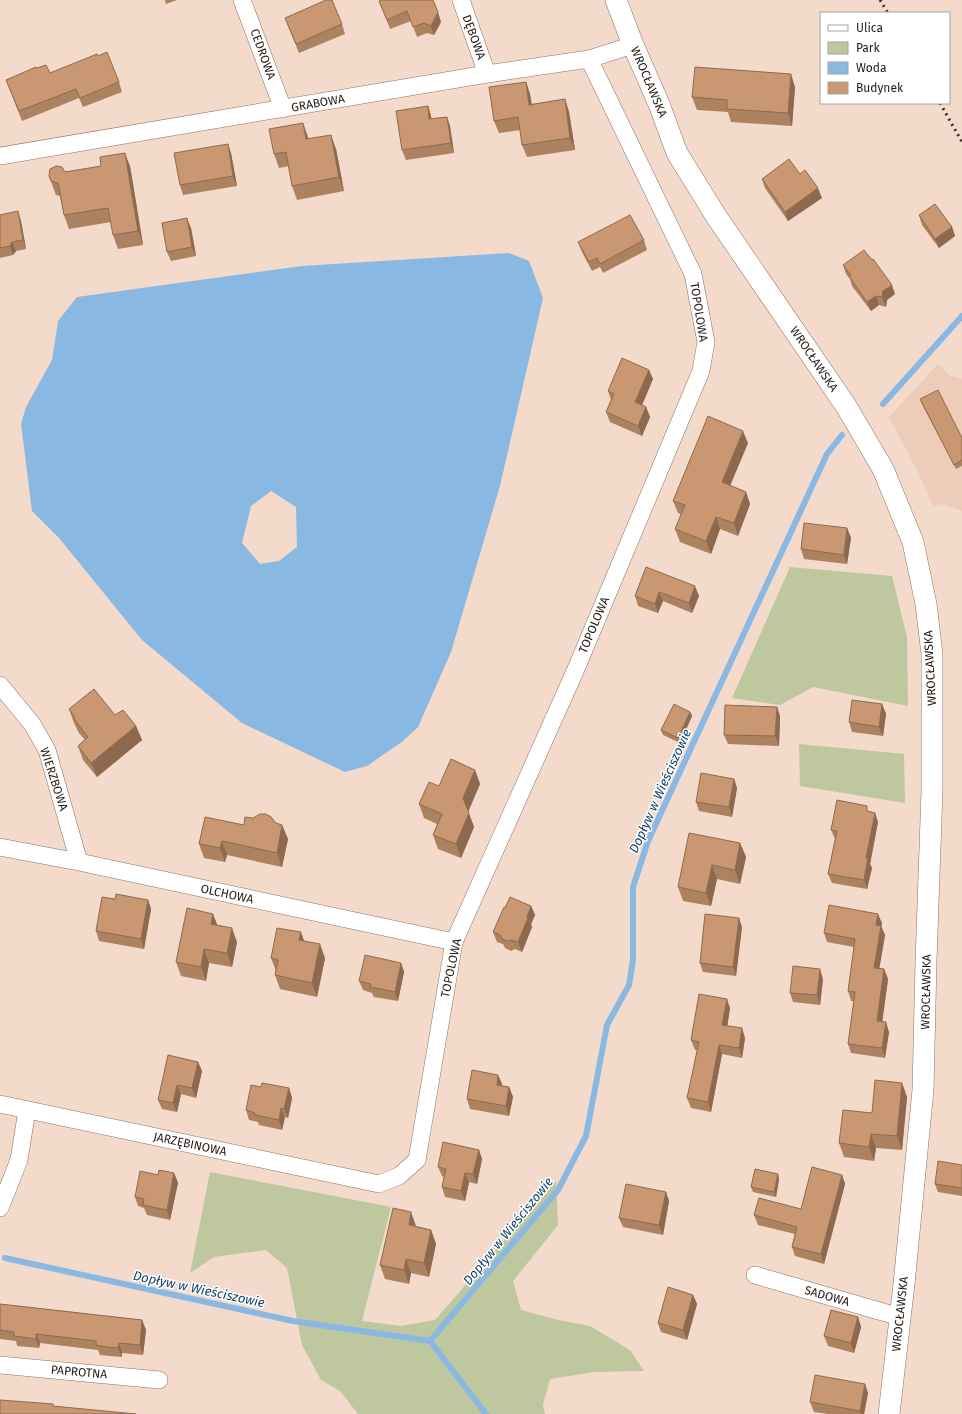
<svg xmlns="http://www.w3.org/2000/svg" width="962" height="1414" viewBox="0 0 962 1414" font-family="'Fira Sans',sans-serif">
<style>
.built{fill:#edcdba}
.green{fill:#bfc79f}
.water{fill:#89b8e3;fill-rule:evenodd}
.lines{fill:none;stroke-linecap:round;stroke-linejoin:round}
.stream{stroke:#89b8e3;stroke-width:6}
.minor-casing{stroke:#8b7467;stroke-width:18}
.tertiary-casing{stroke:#8b7467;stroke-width:22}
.minor{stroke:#fff;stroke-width:17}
.tertiary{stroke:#fff;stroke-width:21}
.rail{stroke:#3b302a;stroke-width:3;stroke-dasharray:2 4;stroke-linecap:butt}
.wall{fill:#ad8261}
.shaded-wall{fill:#8d6a4f}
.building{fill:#c99771;stroke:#8d6a4f}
.labels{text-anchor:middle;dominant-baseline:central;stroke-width:3;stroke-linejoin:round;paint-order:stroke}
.street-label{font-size:12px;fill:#231a15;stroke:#fff}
.water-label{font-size:13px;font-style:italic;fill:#10446d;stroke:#fff}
</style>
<rect width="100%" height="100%" fill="#f3daca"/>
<path class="built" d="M938,364L949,375L962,379V511L943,504L933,506L918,472L889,417Z"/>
<path class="green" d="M790,567L892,576L907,637L908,706L813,687L780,705L732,698Z
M799,744L904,754L905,803L800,786Z
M210,1172L391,1207L362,1321L401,1326L435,1320L556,1181L558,1225L513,1281L521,1310L558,1320L590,1326L630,1350L644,1371L594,1372L550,1379L543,1405L545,1414H358L340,1391L321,1380L302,1345L287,1268L266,1250L214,1257L190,1273Z"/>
<path class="water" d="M509,253L529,261L543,298L500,486L451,652L418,727L403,741L367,766L345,772L242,723L142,640L59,538L32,511L21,424L26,407L52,360L58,321L77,297L302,266ZM271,491L296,507L297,547L279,561L260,564L242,543L251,506Z"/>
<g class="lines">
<path class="stream" d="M883,404L962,316
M5,1258L293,1321L430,1341L558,1190L586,1136L607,1025L629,985L633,960V887L648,841L827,454L842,435
M430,1341L486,1414"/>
<defs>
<path id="minor" d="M242,0L283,109
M461,0L487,74
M0,156L487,74L589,59L633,45
M0,685L32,724L47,750L79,862
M0,847L79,862L454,942
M0,1104L379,1184L399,1176L417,1160L454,942L576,669L701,371L706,342L693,274L589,59
M0,1208L19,1160L27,1110
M755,1275L900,1317
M0,1365L159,1380"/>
<path id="tertiary" d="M616,0L633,45L659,104L677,153L716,216L846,406L883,469L913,542L926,604L932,654V791L926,961L923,1090L904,1284L889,1414"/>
</defs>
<use href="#minor" class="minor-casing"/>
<use href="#tertiary" class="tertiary-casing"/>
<use href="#minor" class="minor"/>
<use href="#tertiary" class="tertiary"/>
<path class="rail" d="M880,0L888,13
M940,103L962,142"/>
</g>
<path class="wall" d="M165,0H177L166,4Z
M379,1L441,22L434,35L427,33L417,37L411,21L390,29Z
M285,18L342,24L345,34L299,53Z
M37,68L50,73L119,82L122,92L83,107L79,98L22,121L6,80Z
M526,82L530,94L532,104L565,99L569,112L575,150L527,157L522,145L520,130L499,133L494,121Z
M795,87L792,126L731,122L728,112L697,110L692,97Z
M428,106L431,116V119L447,117L450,126L454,153L406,160L402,150Z
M308,137V139L336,149L344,191L297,200L292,186L289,166L279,168L274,154Z
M231,153L237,186L183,195L180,185Z
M130,166L143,245L118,249L113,235L111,222L69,229L64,215L60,196L56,195L54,190L49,176L65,172Z
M800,174L822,198L788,221L765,188L762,179Z
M0,215L21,221L26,249L16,251L13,255L0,258Z
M919,215L952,227L955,236L939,248L922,225Z
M191,228L196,256L171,261L167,252Z
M644,240L647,250L603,273L600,267L592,271L582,252L578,242Z
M843,265L895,294L887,300L886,307L879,305L871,311L852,286L850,279L846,274Z
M649,370L653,379L642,405L646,407L650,417L642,436L610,422L606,412L611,400L608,391Z
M920,399L962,438V466L956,469L922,404Z
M748,443L730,486L746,492L750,504L738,536L720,529L711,554L680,542L675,529L681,514L678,513L673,501Z
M847,528L851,538L847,564L804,559L801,549Z
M646,567L699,596L692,613L663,601L658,613L638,606L635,596Z
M882,704L886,714L883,736L852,732L849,722Z
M777,707L780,716L779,746L728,744L724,735Z
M69,709L115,715L136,726L142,740L97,777L83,760L78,746L85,740L79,733L74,723Z
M690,712L692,716L680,743L663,735L661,730Z
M475,770L480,784L468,812L474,827L461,858L438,849L433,835L437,824L424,818L419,804L439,786Z
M734,779L737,788L732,817L699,811L696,802Z
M869,811L875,813L878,822L870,864L872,868L867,889L832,883L828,874L835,839L831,830Z
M276,823L282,825L288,839L282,867L227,855L225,862L204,858L199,844L244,825Z
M740,843L746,857L740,884L717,879L711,906L683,901L678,887Z
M115,899L148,900L151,909L144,949L99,941L96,931Z
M531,906L535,915L531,924L532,927L522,952L515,949L511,951L505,948L503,944L497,942L493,932L505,908Z
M213,914L217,925L237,942L232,967L209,963L206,981L181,976L176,962Z
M882,923L881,926L885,935L879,968L884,969L888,979L882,1022L889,1032L885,1058L851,1053L848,1044L854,1001H851L848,991L854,947L827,942L824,933Z
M742,927L736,976L703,972L700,963Z
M304,940L325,958L317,997L280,989L275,975L276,971L271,958Z
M401,963L404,972L398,1001L374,997L372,993L363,990L359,981Z
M823,979L820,1005L793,1002L790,993Z
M730,1008L727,1026L745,1038L742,1058L722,1054L711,1112L691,1108L687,1098L697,1050H695L691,1040Z
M198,1062L202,1071L196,1098L181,1094L177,1112L162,1109L158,1100Z
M498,1075L502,1084V1086L509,1087L513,1097L509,1116L470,1109L467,1099Z
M902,1083L907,1097L902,1150L876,1148L874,1161L844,1157L839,1143L872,1113Z
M261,1087L289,1088L292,1098L288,1118L285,1117L282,1130L259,1125L258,1122L249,1120L246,1110Z
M479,1150L482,1159L477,1184L469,1182L465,1201L445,1197L442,1187L444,1177L442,1176L438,1167Z
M962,1165V1196L938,1192L935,1184Z
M174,1173L178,1183L170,1220L147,1215L144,1208L138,1206L135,1197L158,1175Z
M778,1174L779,1179L776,1197L753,1192L751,1187Z
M842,1175L845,1184L824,1264L795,1256L792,1247L795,1234L758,1225L754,1215L801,1209Z
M666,1192L669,1201L663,1235L623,1227L619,1218Z
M416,1226L431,1230L436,1244L429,1277L411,1273L409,1284L385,1279L380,1265Z
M693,1295L697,1304L687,1340L661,1332L658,1323Z
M0,1304L142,1320L146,1330L143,1355L122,1353V1357L110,1356L100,1355L98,1350L40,1343L39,1348L17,1346L16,1341L0,1339Z
M858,1317L861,1327L854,1353L828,1346L824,1336Z
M865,1384L868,1393L864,1414H828L814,1412L810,1402Z"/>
<path class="shaded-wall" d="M438,12L441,22L434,35L431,26Z
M791,74L795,87L792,126L788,113Z
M526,82L530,94L533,117L529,105Z
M565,99L569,112L575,150L570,138Z
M428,106L431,116L433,129L429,119Z
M447,117L450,126L454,153L451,143Z
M303,123L308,137L311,153L306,139Z
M331,135L336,149L344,191L339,177Z
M228,144L231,153L237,186L233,176Z
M125,153L130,166L143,245L138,231Z
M818,188L822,198L788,221L785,212Z
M18,211L21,221L26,249L23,240Z
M187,218L191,228L196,256L192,247Z
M952,227L955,236L939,248L935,239Z
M12,242L16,251L13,255L10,246Z
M892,285L895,294L887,300L886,307L882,297L883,291Z
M876,296L879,305L871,311L867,302Z
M649,370L653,379L639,412L635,402Z
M646,407L650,417L642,436L638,426Z
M743,431L748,443L726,495L722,482Z
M746,492L750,504L738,536L734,523Z
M716,517L720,529L711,554L706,541Z
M847,528L851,538L847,564L844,555Z
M695,586L699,596L692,613L689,603Z
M659,592L663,601L658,613L655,604Z
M882,704L886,714L883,736L879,727Z
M777,707L780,716L779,746L775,736Z
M690,712L692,716L680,743L678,738Z
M136,726L142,740L97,777L91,763Z
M475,770L480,784L468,812L463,798Z
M734,779L737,788L732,817L729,807Z
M469,813L474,827L461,858L456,844Z
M875,813L878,822L870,864L872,868L867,889L864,880L866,858Z
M282,825L288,839L282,867L277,853Z
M222,841L227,855L225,862L220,848Z
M740,843L746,857L740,884L735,870Z
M712,865L717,879L711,906L706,893Z
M148,900L151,909L144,949L141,939Z
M531,906L535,915L531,924L532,927L522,952L518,942L527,917Z
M213,914L218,927L211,924Z
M878,914L882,923L880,934L876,925Z
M739,918L742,927L736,976L733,967Z
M881,926L885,935L878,977L874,968Z
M232,928L237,942L232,967L227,953Z
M301,932L306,946L299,940Z
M320,944L325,958L317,997L312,983Z
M204,949L209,963L206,981L201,967Z
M401,963L404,972L398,1001L395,992Z
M820,969L823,979L820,1005L817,995Z
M884,969L888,979L881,1031L877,1021Z
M727,999L730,1008L726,1035L722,1025Z
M886,1022L889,1032L885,1058L882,1048Z
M742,1028L745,1038L742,1058L739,1048Z
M719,1045L722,1054L711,1112L708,1102Z
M198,1062L202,1071L196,1098L192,1088Z
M498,1075L502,1084L500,1094L497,1085Z
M902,1083L907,1097L902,1150L897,1136Z
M177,1085L181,1094L177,1112L173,1103Z
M509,1087L513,1097L509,1116L506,1106Z
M289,1088L292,1098L288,1118L284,1109Z
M281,1108L285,1117L282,1130L279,1120Z
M871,1134L876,1148L874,1161L869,1147Z
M479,1150L482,1159L477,1184L473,1174Z
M174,1173L178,1183L170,1220L167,1210Z
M465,1173L469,1182L465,1201L461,1191Z
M778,1174L779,1179L776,1197L774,1192Z
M842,1175L845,1184L824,1264L821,1254Z
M666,1192L669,1201L663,1235L659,1225Z
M411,1212L416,1226L409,1225Z
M431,1230L436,1244L429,1277L424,1263Z
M406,1259L411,1273L409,1284L404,1270Z
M693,1295L697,1304L687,1340L683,1330Z
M858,1317L861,1327L854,1353L851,1343Z
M142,1320L146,1330L143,1355L140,1345Z
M36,1334L40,1343L39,1348L36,1339Z
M119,1343L122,1353V1357L118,1348Z
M865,1384L868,1393L864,1414H861L860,1411Z"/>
<path class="building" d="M326,0H332L342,24L296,44L285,18Z
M381,0H433L438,12L431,26L424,23L413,27L407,11L387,20L379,1Z
M107,52L119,82L80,98L76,89L19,111L6,80L36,67L37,68L46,65L50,73L97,54L98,56Z
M695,67L791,74L788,113L727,109V100L692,97Z
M526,82L529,105L565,99L570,138L522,145L518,117L494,121L489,87Z
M428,106L429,119L447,117L451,143L402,150L396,111Z
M303,123L306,139L331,135L339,177L292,186L286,152L274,154L269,129Z
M228,144L233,176L180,185L174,153Z
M125,153L138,231L113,235L108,208L64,215L58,183L51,181L49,176L50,169L56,166L62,167L65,172L101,166L100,157Z
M789,159L800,174L805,170L818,188L785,212L762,179Z
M935,204L952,227L935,239L919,215Z
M18,211L23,240L12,242L10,246L0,248V215Z
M630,215L644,240L600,264L597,258L589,262L578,242Z
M187,218L192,247L167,252L162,223Z
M864,250L872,260L873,259L892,285L883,291L882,297L876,296L867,302L849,276L851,275L843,265Z
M622,358L649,370L635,402L646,407L638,426L606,412L614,394L608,391Z
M938,390L962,438V460L954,465L920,399Z
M708,416L743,431L722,482L746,492L734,523L716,517L706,541L675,529L685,505L673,501Z
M804,523L847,528L844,555L801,549Z
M646,567L695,586L689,603L659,592L655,604L635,596Z
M94,689L115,715L123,710L136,726L91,763L78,746L88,737L74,719L75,718L69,709Z
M852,700L882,704L879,727L849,722Z
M674,704L690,712L678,738L661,730Z
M725,705L777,707L775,736L724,735Z
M451,759L475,770L463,798L469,813L456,844L433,835L442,814L419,804L429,782L439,786Z
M701,773L734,779L729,807L696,802Z
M837,800L867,806V811L875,813L866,858H868L864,880L828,874L837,831L831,830Z
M260,814H266L271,817L276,823L282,825L277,853L222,841L220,848L199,844L205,817L244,825L245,817L253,818Z
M689,833L740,843L735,870L712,865L706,893L678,887Z
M116,894L148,900L141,939L96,931L102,897L115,899Z
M510,897L531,906L527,917L528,918L518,942L511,940L508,941L502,939L500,935L493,932L504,907L505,908Z
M829,905L878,914L876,925L881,926L874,968L884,969L877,1021L886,1022L882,1048L848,1044L855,992L848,991L855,939L824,933Z
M187,908L213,914L211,924L232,928L227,953L204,949L201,967L176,962Z
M705,914L739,918L733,967L700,963Z
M277,928L301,932L299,940L320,944L312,983L275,975L278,960L271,958Z
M365,955L401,963L395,992L370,987L371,984L359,981Z
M793,966L820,969L817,995L790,993Z
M699,994L727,999L722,1025L742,1028L739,1048L719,1045L708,1102L687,1098L699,1042L691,1040Z
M168,1055L198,1062L192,1088L177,1085L173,1103L158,1100Z
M472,1070L498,1075L497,1085L509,1087L506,1106L467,1099Z
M875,1080L902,1083L897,1136L871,1134L869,1147L839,1143L843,1110L872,1113Z
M262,1083L289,1088L284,1109L281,1108L279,1120L255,1115V1113L246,1110L251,1085L261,1087Z
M443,1142L479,1150L473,1174L465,1173L461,1191L442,1187L446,1169L438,1167Z
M938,1161L962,1165V1188L935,1184Z
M812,1167L842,1175L821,1254L792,1247L797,1227L754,1215L759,1198L801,1209Z
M755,1169L778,1174L774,1192L751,1187Z
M159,1170L174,1173L167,1210L143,1205L144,1199L135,1197L140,1171L158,1175Z
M626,1184L666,1192L659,1225L619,1218Z
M393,1208L411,1212L409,1225L431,1230L424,1263L406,1259L404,1270L380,1265Z
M668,1287L693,1295L683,1330L658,1323Z
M0,1304L142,1320L140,1345L119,1343L118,1348L107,1347L96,1345V1341L36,1334V1339L14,1336V1332L0,1330Z
M831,1310L858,1317L851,1343L824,1336Z
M815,1375L865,1384L860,1411L810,1402Z
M0,1400L53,1404V1406L136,1414H0Z"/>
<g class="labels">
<g class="street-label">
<text transform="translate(474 37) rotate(70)">DĘBOWA</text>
<text transform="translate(263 54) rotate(70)">CEDROWA</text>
<text transform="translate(649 82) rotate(67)">WROCŁAWSKA</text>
<text transform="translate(318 103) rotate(-10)">GRABOWA</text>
<text transform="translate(699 312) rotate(81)">TOPOLOWA</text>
<text transform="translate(814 359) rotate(56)">WROCŁAWSKA</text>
<text transform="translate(594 625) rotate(-67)">TOPOLOWA</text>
<text transform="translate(930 668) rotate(-93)">WROCŁAWSKA</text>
<text transform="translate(54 779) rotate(72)">WIERZBOWA</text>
<text transform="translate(227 894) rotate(12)">OLCHOWA</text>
<text transform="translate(451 968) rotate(-78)">TOPOLOWA</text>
<text transform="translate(926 992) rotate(-89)">WROCŁAWSKA</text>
<text transform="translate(190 1144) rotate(12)">JARZĘBINOWA</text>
<text transform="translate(827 1296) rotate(16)">SADOWA</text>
<text transform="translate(900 1314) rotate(-84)">WROCŁAWSKA</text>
<text transform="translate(79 1372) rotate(5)">PAPROTNA</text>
</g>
<g class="water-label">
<text transform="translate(660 791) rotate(-66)">Dopływ w Wieściszowie</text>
<text transform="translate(508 1231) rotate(-51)">Dopływ w Wieściszowie</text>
<text transform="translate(199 1289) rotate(12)">Dopływ w Wieściszowie</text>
</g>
</g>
<rect x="820" y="12" width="130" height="92" fill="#ffffff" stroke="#a7a3a1"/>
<rect x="828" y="25" width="20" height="6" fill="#ffffff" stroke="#a7a3a1"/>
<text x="856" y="32" font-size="12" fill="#231a15">Ulica</text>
<rect x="828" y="42" width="20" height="12" fill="#bfc79f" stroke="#a7a3a1"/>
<text x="856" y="52" font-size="12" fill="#231a15">Park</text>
<rect x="828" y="62" width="20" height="12" fill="#89b8e3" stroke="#a7a3a1"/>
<text x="856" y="72" font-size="12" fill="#231a15">Woda</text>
<rect x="828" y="82" width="20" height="12" fill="#c99771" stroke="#a7a3a1"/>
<text x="856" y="92" font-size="12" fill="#231a15">Budynek</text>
</svg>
